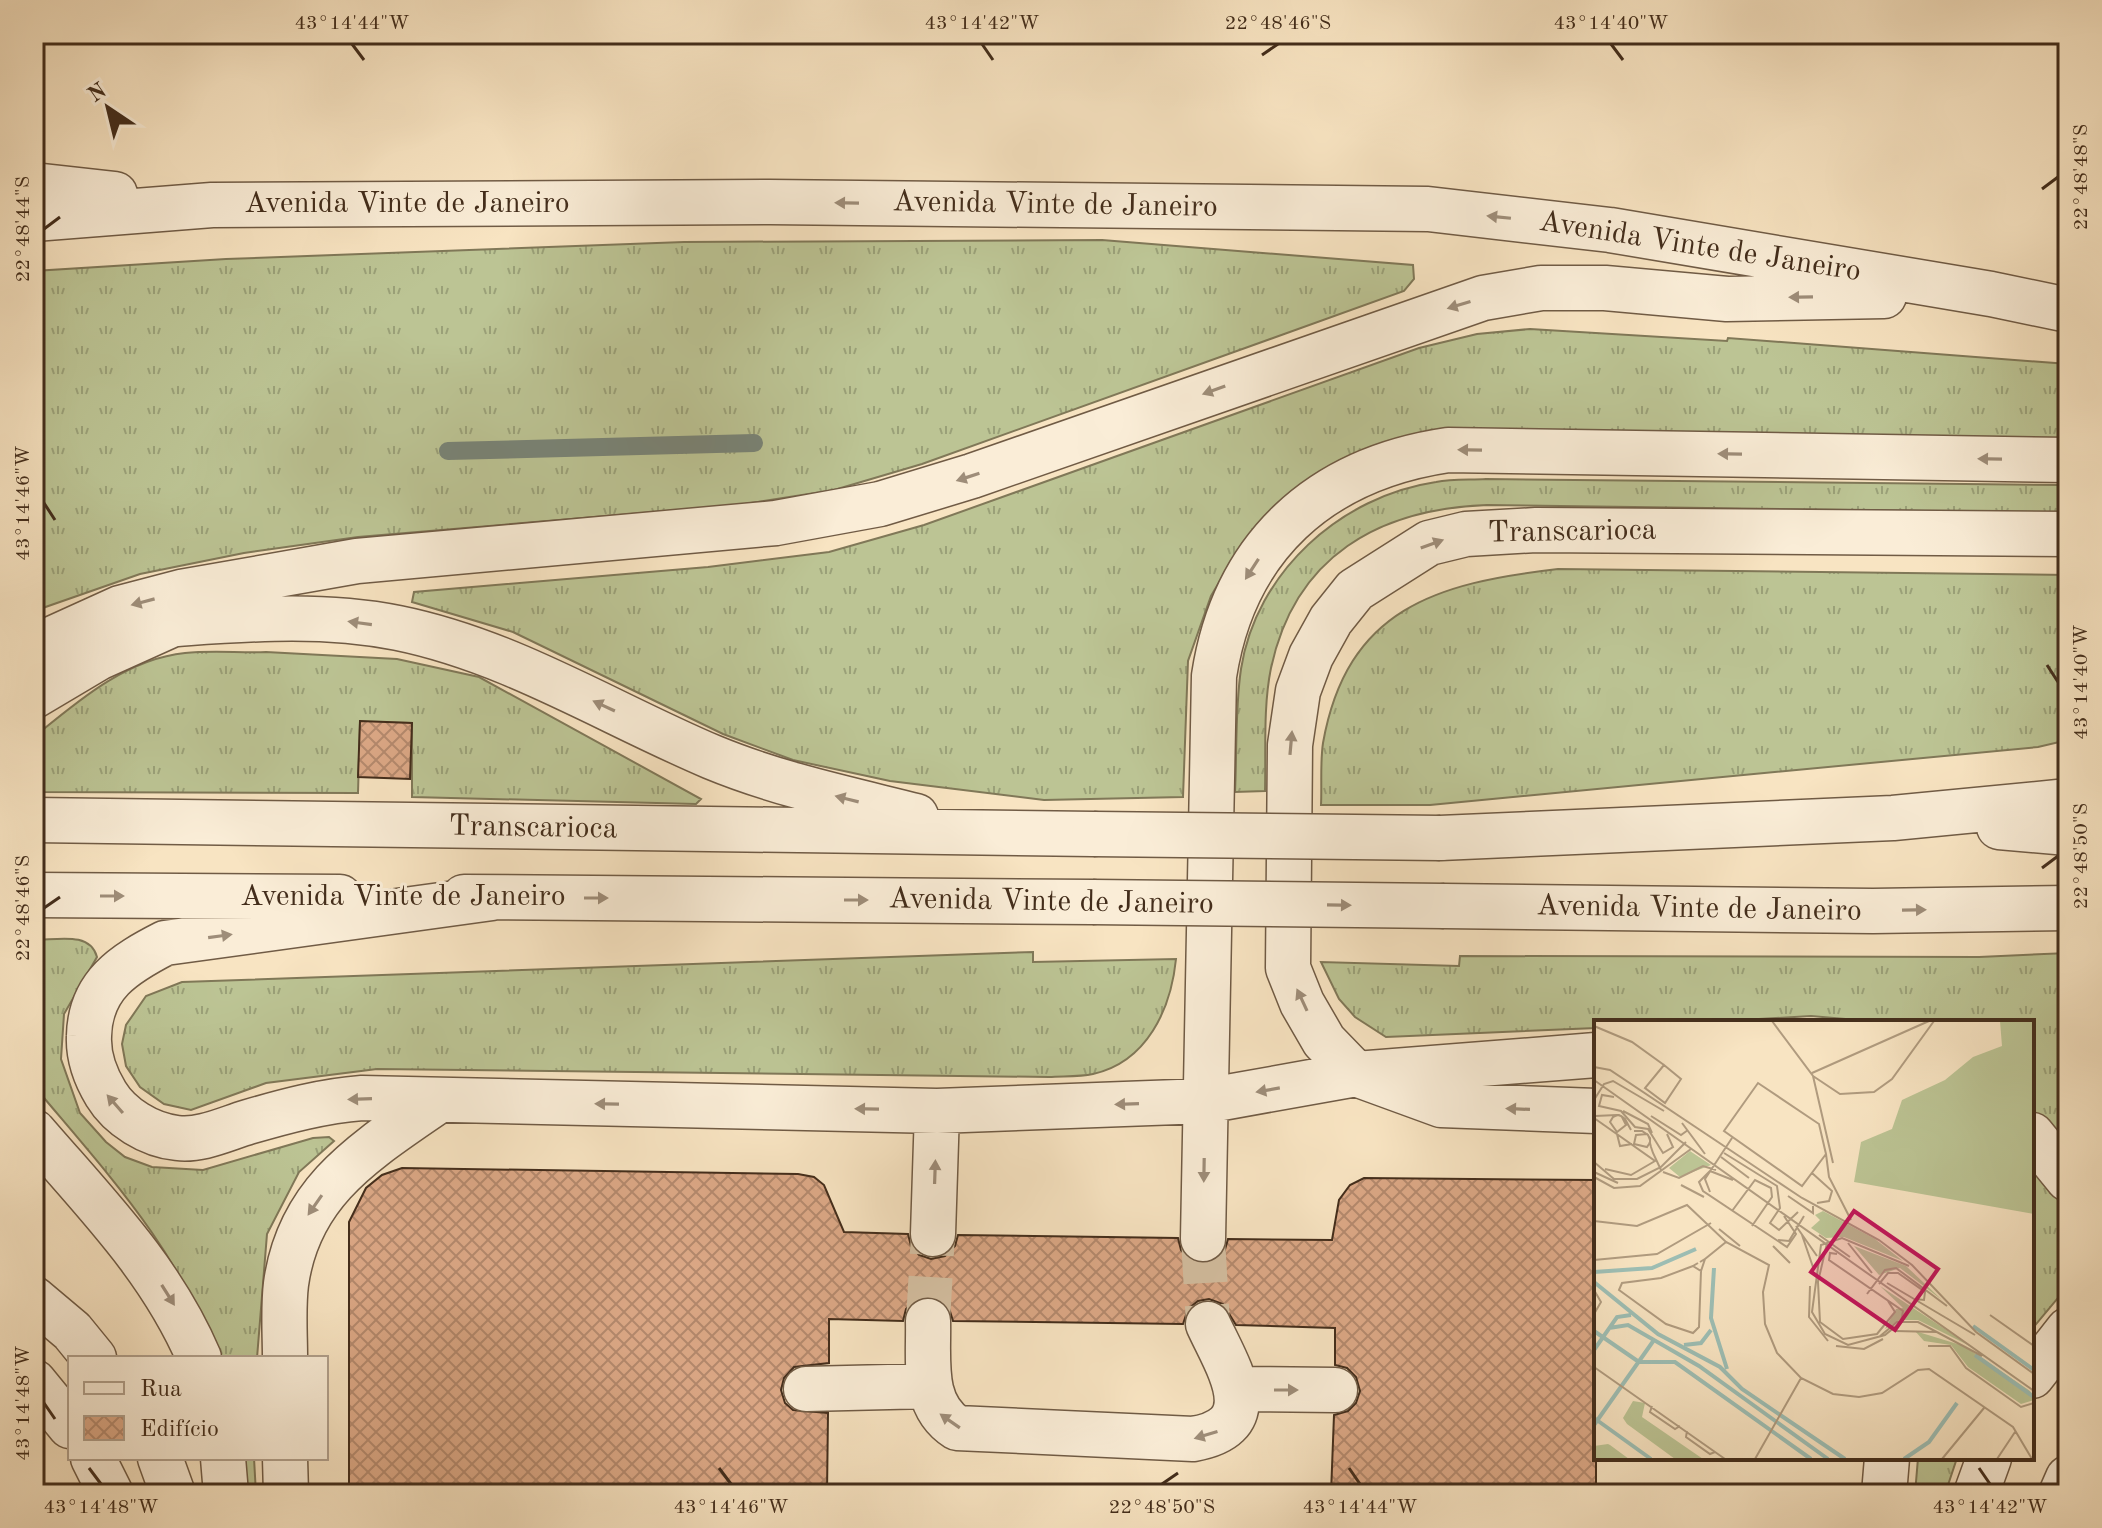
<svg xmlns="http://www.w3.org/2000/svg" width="2102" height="1528" viewBox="0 0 2102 1528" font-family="'Old Standard TT',serif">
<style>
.grass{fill:url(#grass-tufts);stroke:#807858;stroke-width:2}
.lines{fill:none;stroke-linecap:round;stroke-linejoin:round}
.stream{stroke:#798477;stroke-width:18}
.building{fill:url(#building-cross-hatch);stroke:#432d1b;stroke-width:2}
.minor-tunnel{stroke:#d4bfa1;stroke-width:44;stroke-dasharray:44 22;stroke-linecap:butt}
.minor-casing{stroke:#705b45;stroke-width:47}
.minor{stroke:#faedd7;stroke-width:44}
.minor-bridge-casing{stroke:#705b45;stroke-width:47;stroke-linecap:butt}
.minor-bridge{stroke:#faedd7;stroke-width:44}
.oneway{fill:#9e8d79}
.ticks{fill:none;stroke:#432d1b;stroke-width:3}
.labels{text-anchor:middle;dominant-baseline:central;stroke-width:6;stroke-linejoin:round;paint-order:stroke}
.street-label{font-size:30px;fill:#432d1b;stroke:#faedd7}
.inset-river{fill:none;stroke:#9dbeb4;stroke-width:4}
.inset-road{fill:none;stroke:#b09b7f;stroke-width:2}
.view{fill:#c2185b;fill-opacity:0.15;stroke:#c2185b;stroke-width:4}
.inset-edge{fill:none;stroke:#432d1b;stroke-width:4}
.neatline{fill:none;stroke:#432d1b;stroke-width:3}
.ticks-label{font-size:20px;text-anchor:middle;fill:#432d1b}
</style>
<defs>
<pattern id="grass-tufts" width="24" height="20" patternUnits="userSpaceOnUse" patternTransform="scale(2)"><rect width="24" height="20" fill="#bcc494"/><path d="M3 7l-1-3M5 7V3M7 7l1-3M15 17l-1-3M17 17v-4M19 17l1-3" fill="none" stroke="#9aa078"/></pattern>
<pattern id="building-cross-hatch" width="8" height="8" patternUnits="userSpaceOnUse" patternTransform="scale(2)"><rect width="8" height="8" fill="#dca886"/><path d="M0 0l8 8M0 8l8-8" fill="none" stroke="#b4896d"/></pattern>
</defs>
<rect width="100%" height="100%" fill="#f8e4c2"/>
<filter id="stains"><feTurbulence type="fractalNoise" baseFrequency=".0025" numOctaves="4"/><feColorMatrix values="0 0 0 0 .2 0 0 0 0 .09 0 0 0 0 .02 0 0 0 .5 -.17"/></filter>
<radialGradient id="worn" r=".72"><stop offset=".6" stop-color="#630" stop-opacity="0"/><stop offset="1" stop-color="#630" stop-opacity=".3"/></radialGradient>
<path class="grass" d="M1102,240L1413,265L1414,279L1404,291L922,464L834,490L738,505L358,537L244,553L140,574L34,611V271L226,259L684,242Z
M1530,329L1727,341L1728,338L2068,364V444L1450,435L1281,502L1243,542L1211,596L1188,661L1183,797L1044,800L890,781L793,760L723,734L513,632L412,602L414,592L708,567L829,552L924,525L1419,348L1477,334Z
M1486,479L2059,485L2068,486V513L1487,505C1379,509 1295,556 1271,668C1263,707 1266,751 1265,791L1235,792C1237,752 1235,709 1241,669C1256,572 1341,496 1436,482C1452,479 1469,480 1486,479Z
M1558,569L2068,575V740L2038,747L1430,805H1321C1322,785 1320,763 1323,743C1347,608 1437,583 1558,569Z
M266,652L397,659L479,677L701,799L696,804L412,797V723L360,722L358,793L34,792V737C78,701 126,659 185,653C211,650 240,653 266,652Z
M34,940C57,940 90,931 97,957L64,1014L61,1059L80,1113L106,1142L125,1157L152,1167L203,1170L313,1138L329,1137L334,1141L299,1172L267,1234L257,1358H216C182,1252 104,1170 34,1086Z
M1033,952V962L1176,959C1171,1009 1147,1062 1093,1074C1079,1077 1063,1076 1049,1077L377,1069L266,1083L191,1110L164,1104L140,1087L126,1066L122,1044L126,1025L146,996L182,982Z
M2068,953V1286L2032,1329V1022H1880L1811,1016L1708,1022H1596V1028L1386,1037L1355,1017L1339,999L1321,962L1459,966L1460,956L1979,957Z
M237,1458H254L256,1494H241Z
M1918,1458H1957L1945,1494H1915Z"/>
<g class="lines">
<path class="stream" d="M448,451L754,443"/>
</g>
<path class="building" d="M360,721L412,723L410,779L358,777Z
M402,1168L798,1174L814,1177L824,1185L844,1232L908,1234L911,1246L919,1255L931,1259L945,1256L955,1246L958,1235L1178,1238L1181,1250L1189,1260L1203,1264L1214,1261L1224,1253L1228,1239L1332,1240L1339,1200L1350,1185L1364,1178L1596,1180V1494H1331L1334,1415L1348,1411L1356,1403L1360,1391L1356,1377L1347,1368L1335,1365V1328L1236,1325L1223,1304L1209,1299L1198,1301L1188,1309L1183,1324L953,1321L949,1308L940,1299L929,1296L915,1300L906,1309L903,1321L829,1319V1363L794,1367L784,1378L781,1390L785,1403L793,1410L828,1413L827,1494H349V1222L366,1188L382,1175Z"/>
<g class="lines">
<path class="minor-tunnel" d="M1203,1239L1208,1324
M928,1321L933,1234"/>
<defs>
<path id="minor" d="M34,185L115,194
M34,219L212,205L770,202L1428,209L1610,230L1991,294L2068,310
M175,624C250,619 323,613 398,628C511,651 608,713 712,757C777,784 848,799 916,816
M34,647L120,608L181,592L357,561L776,523L880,504L972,476L1483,298L1541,288H1605L1727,299L1884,296
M34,696L98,658L200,612
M34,820L1094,834
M1999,827L2068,833
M1440,838L1893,818L2068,801
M34,895L340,897
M464,897L1093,902
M492,898L165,943C124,964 90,985 89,1036C88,1057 95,1076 106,1094C120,1117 149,1135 177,1138C201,1141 225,1129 248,1122C286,1111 323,1101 362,1098L937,1111L1205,1101L1356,1074L1596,1055
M1444,906L1873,911L2068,908
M1596,1111L1441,1105L1356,1074L1324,1041L1302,1003L1288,968L1290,745L1298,691L1311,656L1331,620L1355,590L1429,543L1466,534L1536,530L2068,534
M34,1132C97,1205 161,1269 199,1358
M2032,1135L2068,1179
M933,1234L937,1111
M1203,1239L1214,676C1234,546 1320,469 1448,450L2068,460
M34,1299L72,1331L94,1358
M928,1321C929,1360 921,1405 957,1428L1193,1439C1269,1426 1227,1366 1208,1324
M285,1358C285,1334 283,1308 286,1284C299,1190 366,1151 438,1101
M2032,1376L2068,1330
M34,1382L70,1426
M806,1389L930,1386
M1238,1389L1335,1390
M93,1458L111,1494
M160,1458L173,1494
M223,1458L226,1494
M285,1458L286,1494
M1884,1494L1887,1458
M1976,1494L1989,1458
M2061,1494L2068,1478"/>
</defs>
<use href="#minor" class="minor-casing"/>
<use href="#minor" class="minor"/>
<defs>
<path id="minor-bridge" d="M1094,834L1440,838
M1093,902L1444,906"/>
</defs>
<use href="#minor-bridge" class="minor-bridge-casing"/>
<use href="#minor-bridge" class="minor-bridge"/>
</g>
<defs><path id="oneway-solid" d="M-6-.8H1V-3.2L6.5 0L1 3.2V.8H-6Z" transform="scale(2)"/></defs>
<g class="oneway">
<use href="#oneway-solid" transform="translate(847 203) rotate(-179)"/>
<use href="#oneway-solid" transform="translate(1499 217) rotate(-174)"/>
<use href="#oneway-solid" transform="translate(1801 297) rotate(179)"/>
<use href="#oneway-solid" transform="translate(1459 305) rotate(163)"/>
<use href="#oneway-solid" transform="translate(1214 390) rotate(160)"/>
<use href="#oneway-solid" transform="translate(1470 450) rotate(-179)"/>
<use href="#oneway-solid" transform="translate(1730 454) rotate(-179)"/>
<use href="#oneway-solid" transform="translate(1990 459) rotate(-179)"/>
<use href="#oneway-solid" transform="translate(968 477) rotate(162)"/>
<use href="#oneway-solid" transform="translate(1432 544) rotate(-20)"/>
<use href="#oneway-solid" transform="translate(1252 569) rotate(123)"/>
<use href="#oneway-solid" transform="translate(143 602) rotate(165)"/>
<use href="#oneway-solid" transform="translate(360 623) rotate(-172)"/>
<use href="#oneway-solid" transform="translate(604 706) rotate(-155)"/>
<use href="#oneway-solid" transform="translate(1291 743) rotate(-85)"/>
<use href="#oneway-solid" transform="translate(847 799) rotate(-166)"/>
<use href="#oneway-solid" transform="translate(112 896)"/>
<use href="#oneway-solid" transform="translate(596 898)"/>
<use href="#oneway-solid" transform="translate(856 900)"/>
<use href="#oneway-solid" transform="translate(1339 905) rotate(1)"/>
<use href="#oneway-solid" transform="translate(1914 910) rotate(-1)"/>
<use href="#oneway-solid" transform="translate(220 936) rotate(-8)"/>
<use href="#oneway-solid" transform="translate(1302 1000) rotate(-115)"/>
<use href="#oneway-solid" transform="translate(1268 1090) rotate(170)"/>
<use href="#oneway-solid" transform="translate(360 1099) rotate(178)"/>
<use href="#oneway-solid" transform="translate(115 1104) rotate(-131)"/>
<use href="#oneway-solid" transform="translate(607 1104) rotate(-179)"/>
<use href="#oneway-solid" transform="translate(1127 1104) rotate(178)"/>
<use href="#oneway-solid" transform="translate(867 1109) rotate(-179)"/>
<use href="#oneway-solid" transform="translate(1518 1109) rotate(-178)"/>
<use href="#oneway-solid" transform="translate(1204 1170) rotate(91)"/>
<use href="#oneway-solid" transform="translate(935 1172) rotate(-88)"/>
<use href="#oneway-solid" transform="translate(315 1205) rotate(125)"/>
<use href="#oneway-solid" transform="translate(168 1295) rotate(58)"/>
<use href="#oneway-solid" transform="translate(1286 1390)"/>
<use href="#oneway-solid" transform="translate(950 1421) rotate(-145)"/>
<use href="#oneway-solid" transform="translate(1206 1435) rotate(163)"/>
</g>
<path class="ticks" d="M352,44L364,60M982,44L993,60M1611,44L1623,60M1262,55L1278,44M2042,189L2058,177M44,229L60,217M44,503L55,520M2047,665L2058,682M2042,868L2058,856M44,908L60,897M44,1403L55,1419M89,1468L101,1484M719,1468L731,1484M1349,1468L1360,1484M1979,1468L1990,1484M1162,1484L1178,1473"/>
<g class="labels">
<g class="street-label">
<text x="407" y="204">Avenida Vinte de Janeiro</text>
<text transform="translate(1055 205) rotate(1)">Avenida Vinte de Janeiro</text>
<text transform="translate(1700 247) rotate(9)">Avenida Vinte de Janeiro</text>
<text transform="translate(1572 532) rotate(-1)">Transcarioca</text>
<text transform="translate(533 828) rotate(1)">Transcarioca</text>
<text x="403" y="897">Avenida Vinte de Janeiro</text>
<text transform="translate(1051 902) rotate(1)">Avenida Vinte de Janeiro</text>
<text transform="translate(1699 909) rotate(1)">Avenida Vinte de Janeiro</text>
</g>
</g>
<g transform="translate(1594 1020)">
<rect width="440" height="440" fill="#f8e4c2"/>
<path d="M96,131L117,145L86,157L75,148ZM229,191L281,219L309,241L250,217L232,218L217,208L226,200L221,195ZM260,226L312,246L348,280L306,248L285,255ZM286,266L378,327L324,300H306L291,309L302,289L309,288ZM321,311L370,326L436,371L440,380L427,384L374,347L357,325L330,321ZM39,381L51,383L48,397L109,439H81L33,404L29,398ZM14,424L16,425L35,439H0V426Z" fill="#bcc494"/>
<path d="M406,1H440V194L260,162L267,122L298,109L308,80L351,60L379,37L408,26Z" fill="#bcc494"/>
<path class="inset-river" d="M120,248L117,298L133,349M0,252L58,248L102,229M0,262L64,314L126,347L148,369L251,439M379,306L440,350M15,308L34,305L105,346L234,439M0,311L45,342M90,325L107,323L117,310M0,330L23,297L37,295M381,335L440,377M45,342H81L217,439M0,398L57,439M0,405L60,320M310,439L335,422L363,383"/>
<path class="inset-road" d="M178,1L219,56L239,143M0,6L38,22L70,45M70,45L87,59L71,83L51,68ZM0,47L16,50L208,178L285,220L318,245L382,312L440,354M218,53L335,1M219,56L246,74L280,72L298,59L340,1M0,60L440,371M20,77L8,75L5,86L27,91L41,107L54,109L69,133L79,127L73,114M0,80L10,64L19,61L70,91M29,91L54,104L58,113M1,96L23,95H25L27,96L28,97L32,105L23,112L16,102L19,97L21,96L24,95L27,96L31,99L37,110M57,96L87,115L94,110M0,98L61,141L37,155L11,149M88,103L111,134M40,111H48L54,115L56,120V122L55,124L53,127L40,124L42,115L53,114L56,118V123L57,127L59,133L67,150M23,114L26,126L38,124M130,133L183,166L186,188L176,203L185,210L204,192M232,134L208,166L130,111L164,63L225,104L232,134L235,157L257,200M127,137L155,158M0,142L20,159H43L67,147L92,122M0,152L24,163M69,152L85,158L109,146L122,150M218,153L238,171L235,181L223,183M0,157L20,168L46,166L97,129M139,160L116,151L105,162L109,171L193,227L202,214L190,196M87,165L110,177M116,172L111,159L138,118M194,176L219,193V186M138,191L161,160L177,168L178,177L158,206M0,201L43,206L93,185L132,222L175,245L169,272L171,304L183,333L207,358L239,374L265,377L288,373L324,350L335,349L419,407L438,439M202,206L223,236M125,209L146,226M208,215L220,250M225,215L256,237M184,220L195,221L210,196M254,223L278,253M179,226L196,243M243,234L236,233L235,240L309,291L307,302L291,315L254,325L231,314L218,292L227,225L248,218L315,246M111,239L132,222M0,240L63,234L117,203M104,243L99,246L107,251L111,239L106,242M99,246L67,258L28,263L25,270L72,304L99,313L105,307L107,251M224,262L226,302L249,319L283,314L301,292L294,281M224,262L233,223M293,263L381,315M285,264L294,253H304L331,272L330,280L321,279M216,266L215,297L234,321M0,270L7,282L0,294M273,274L291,250L302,248L353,286M396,295L440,326M301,311L343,312M285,317L303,302H324L388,336M242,326L270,329L289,319M334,326H356L372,348L427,387L440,383M0,347L131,439M58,386L56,392L81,409L86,406M93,411L92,417L116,434L121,432M161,439L207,358M348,439L390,388M403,439L421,412"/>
<path class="view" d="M260,191L344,249L301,310L217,252Z"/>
<rect width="440" height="440" class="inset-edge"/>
</g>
<rect width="2102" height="1528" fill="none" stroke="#f8e4c2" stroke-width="88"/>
<rect x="68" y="1356" width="260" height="104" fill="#faedd7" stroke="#b1a08c" stroke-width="2"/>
<rect x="84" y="1382" width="40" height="12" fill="#faedd7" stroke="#b1a08c" stroke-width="2"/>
<text x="140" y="1396" font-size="24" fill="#432d1b">Rua</text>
<rect x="84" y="1416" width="40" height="24" fill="url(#building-cross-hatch)" stroke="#b1a08c" stroke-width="2"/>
<text x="140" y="1436" font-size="24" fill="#432d1b">Edifício</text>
<g transform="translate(108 108) rotate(325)" stroke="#faedd7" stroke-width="6" paint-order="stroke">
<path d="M0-6L14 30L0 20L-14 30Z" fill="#432d1b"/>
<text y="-12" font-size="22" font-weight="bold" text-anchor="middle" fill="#432d1b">N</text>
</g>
<rect x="44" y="44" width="2014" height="1440" class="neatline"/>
<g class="ticks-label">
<text x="352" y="29">43°14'44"W</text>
<text x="982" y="29">43°14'42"W</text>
<text x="1278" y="29">22°48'46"S</text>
<text x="1611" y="29">43°14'40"W</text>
<text transform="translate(2080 177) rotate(-90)" y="7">22°48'48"S</text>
<text transform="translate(22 229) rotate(-90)" y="7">22°48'44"S</text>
<text transform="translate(22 503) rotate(-90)" y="7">43°14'46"W</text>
<text transform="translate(2080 682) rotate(-90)" y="7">43°14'40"W</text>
<text transform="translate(2080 856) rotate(-90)" y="7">22°48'50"S</text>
<text transform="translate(22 908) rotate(-90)" y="7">22°48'46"S</text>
<text transform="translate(22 1403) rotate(-90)" y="7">43°14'48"W</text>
<text x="101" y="1513">43°14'48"W</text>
<text x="731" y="1513">43°14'46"W</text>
<text x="1162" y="1513">22°48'50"S</text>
<text x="1360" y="1513">43°14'44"W</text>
<text x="1990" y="1513">43°14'42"W</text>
</g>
<rect width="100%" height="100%" filter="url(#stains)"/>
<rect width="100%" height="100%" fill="url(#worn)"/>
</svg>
